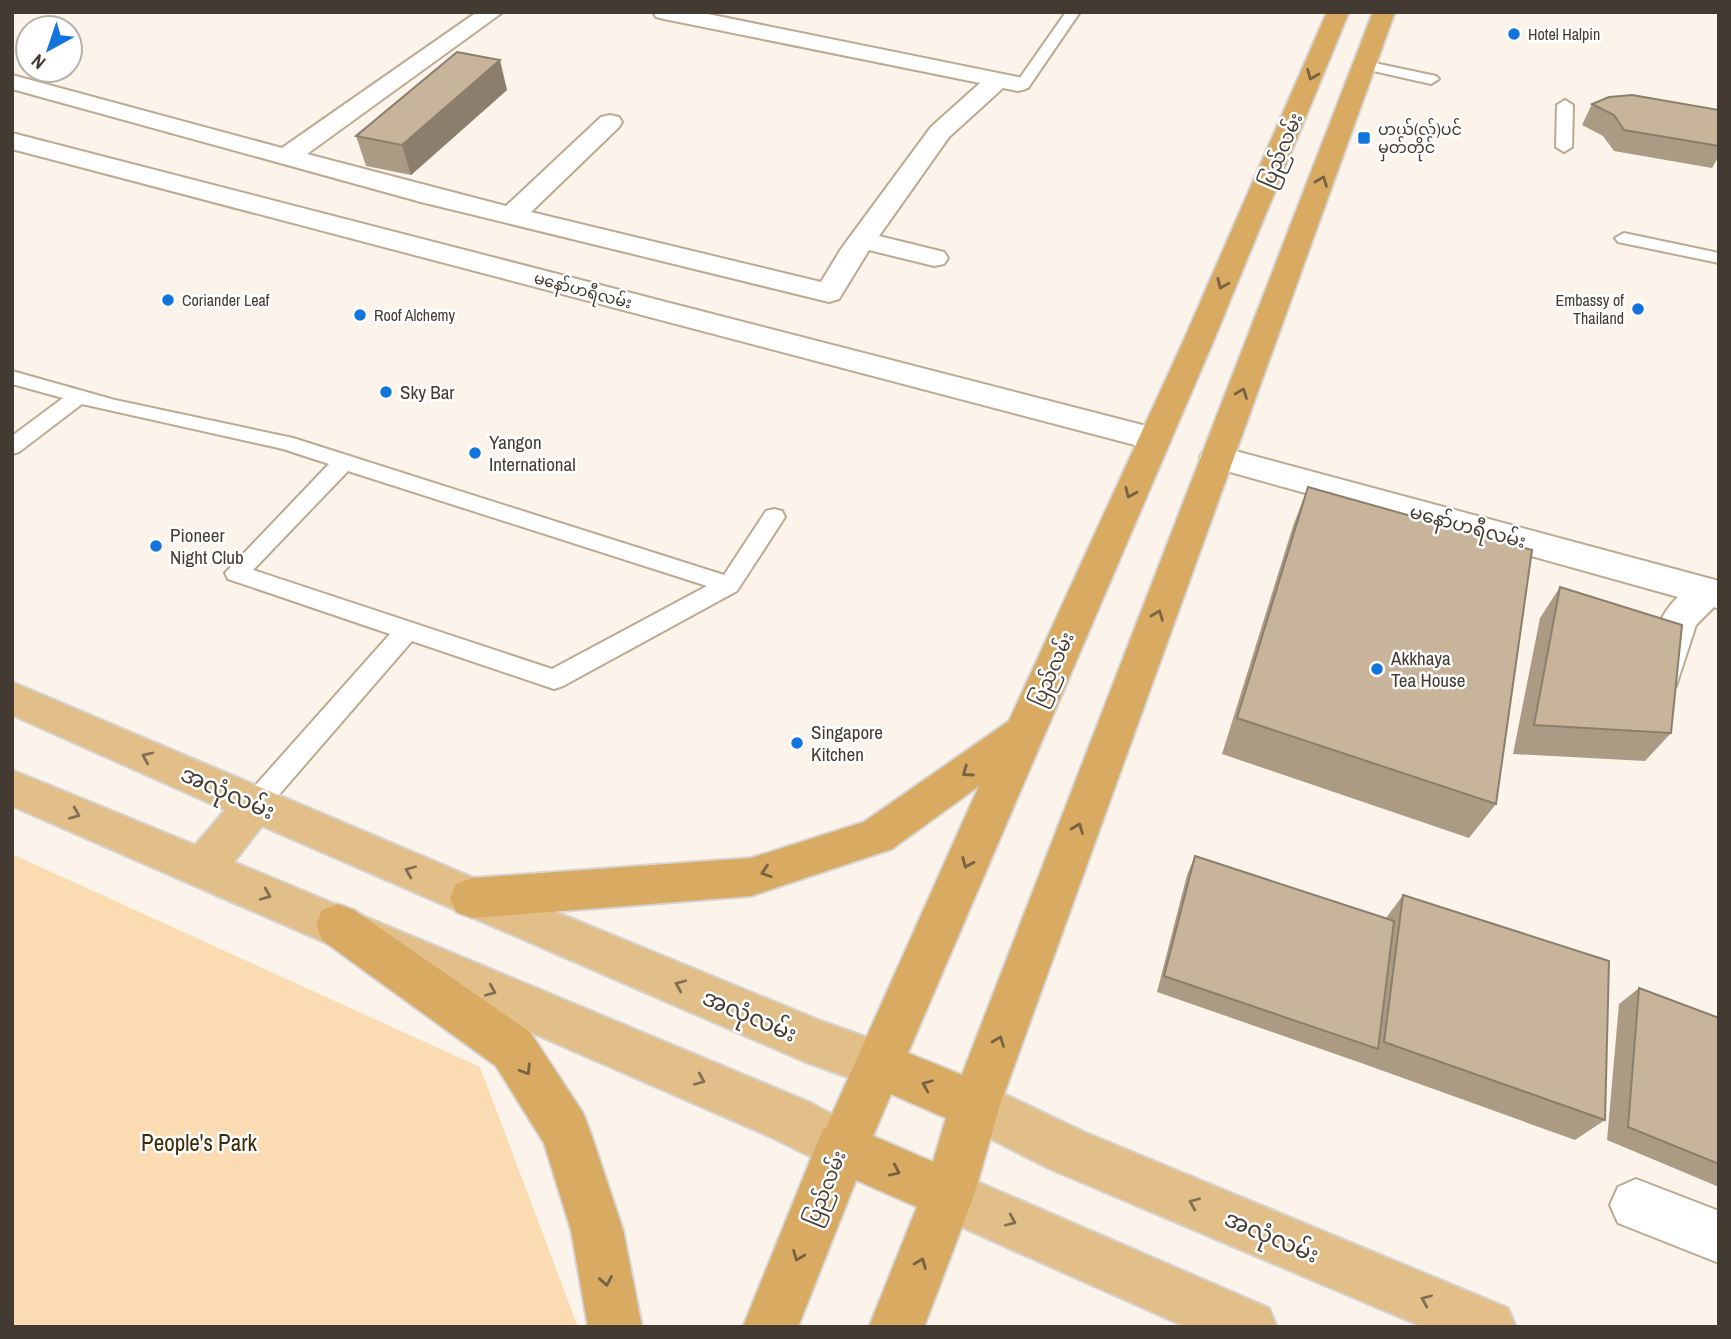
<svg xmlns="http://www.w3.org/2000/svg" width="1731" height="1339" viewBox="0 0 1731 1339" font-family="'Archivo Narrow','Noto Sans Myanmar',sans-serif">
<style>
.green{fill:#fbdcb2}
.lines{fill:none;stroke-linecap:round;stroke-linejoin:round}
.service-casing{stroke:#bcaa90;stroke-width:4}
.minor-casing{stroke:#bcaa90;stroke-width:4}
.primary-casing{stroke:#d6d4d2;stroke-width:4}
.trunk-casing{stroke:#d6d4d2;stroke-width:4}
.service{fill:#fff;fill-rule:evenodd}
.minor{fill:#fff;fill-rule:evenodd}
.primary{fill:#e2bf89;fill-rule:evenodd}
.trunk{fill:#d8aa62;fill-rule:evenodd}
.wall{fill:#ab9b84}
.shaded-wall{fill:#8b7e6c}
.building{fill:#c7b49a;stroke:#8b7e6c;stroke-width:2}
.oneway{stroke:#776242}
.oneway2{stroke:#837054}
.poi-dot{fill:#1175dd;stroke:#fff;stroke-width:2.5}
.labels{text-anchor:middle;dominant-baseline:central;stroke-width:5;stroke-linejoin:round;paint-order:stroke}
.far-poi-label{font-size:16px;fill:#433b31;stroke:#fff;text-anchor:start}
.far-street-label{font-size:16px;fill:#433b31;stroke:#fff}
.street-label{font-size:19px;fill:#433b31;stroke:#fff}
.poi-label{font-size:19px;fill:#433b31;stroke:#fff;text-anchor:start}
.near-street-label{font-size:23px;fill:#433b31;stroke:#fff}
.near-park-label{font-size:23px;fill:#402a06;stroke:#fff}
</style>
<rect width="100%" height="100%" fill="#fcf4ea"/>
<path class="green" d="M12,854L480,1067L578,1327H12Z"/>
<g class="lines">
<defs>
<path id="service" d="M1066,12H1080L1028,88H1018L1015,85Z
M1365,61L1436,76L1439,79L1431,84L1360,68L1358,65Z
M1565,100L1573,105L1572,147L1564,152L1556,147L1557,105Z
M1624,233L1719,253V263L1618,242L1615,238Z
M12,371L115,400L293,438L724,575L766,511L774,509L782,511L785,517L737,591L563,686L554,689L412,641L264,812L255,815L246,812L242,804L246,796L390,634L228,579L225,573L329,464L283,449L82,404L19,452L12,454V436L63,398L12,384ZM348,471L707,586L552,669L253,570Z"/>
<path id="minor" d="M477,12H503L307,154L506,206L601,117L610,115L619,117L622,122L619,127L531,212L821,282L841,249L931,127L980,83L664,19L656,17L653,12H698L1018,77L1026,79L1030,84L1026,89L1018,91L1003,88L949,137L879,236L944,252L948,258L944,264L934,266L869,250L839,299L829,302L421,202L12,89V75L282,148Z
M12,133L1154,428L1166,431L1170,439L1166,447L1154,450L12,149Z
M1217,446L1719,581V609L1714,607L1696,625L1676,686L1662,690L1648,686L1643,675C1651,647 1656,617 1678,597L1205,465L1200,457L1205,449Z
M1636,1179L1719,1211V1263L1618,1223L1610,1205L1618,1187Z"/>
<path id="primary" d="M12,682L488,884L821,1021L897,1048L904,1065L897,1082L880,1089L803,1061L262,826L234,862L809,1102L859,1129L866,1147L859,1165L841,1172L773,1138L12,806V770L195,845L225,810L12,715Z
M975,1080L1084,1132L1508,1308L1516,1327H1423L1048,1168L958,1122L950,1105L958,1088Z
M948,1169L1269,1308L1277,1327H1186L930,1213L922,1195L930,1177Z"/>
<path id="trunk" d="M1327,12H1349L1213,342L908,1053L962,1075L1373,12H1395L1000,1105L974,1195L924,1327H869L917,1207L856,1180L798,1327H743L823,1129L826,1128L979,786L892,849L751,896L472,918L456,912L450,898L456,884L472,878L751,858L864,822L1009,721L1183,342ZM891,1094L946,1118L933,1162L873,1136Z
M338,904L354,910L530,1032L583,1113L590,1131L623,1230L642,1327H588L571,1230L544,1143L496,1066L322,940L316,925L322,910Z"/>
</defs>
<use href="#service" class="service-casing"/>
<use href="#minor" class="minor-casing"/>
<use href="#primary" class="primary-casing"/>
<use href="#trunk" class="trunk-casing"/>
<use href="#service" class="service"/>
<use href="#minor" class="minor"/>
<use href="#primary" class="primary"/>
<use href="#trunk" class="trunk"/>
</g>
<path class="wall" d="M507,90L411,175L366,166L356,136Z
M1592,104L1719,110V156L1712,168L1614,151L1603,136L1582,125Z
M1308,487L1496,804L1469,838L1222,754L1293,526Z
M1560,587L1671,733L1645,761L1513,754L1540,618Z
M1195,856L1386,918L1403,895L1605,1120L1575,1140L1364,1064L1157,992L1187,875Z
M1639,988L1719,1018V1187L1607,1140L1619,1004Z"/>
<path class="shaded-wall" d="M500,60L507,90L411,175L402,145Z"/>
<path class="building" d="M457,52L500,60L402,145L356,136Z
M1632,95L1719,110V146L1624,130L1614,115L1592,104L1609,97Z
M1308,487L1532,550L1496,804L1237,718Z
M1560,587L1682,625L1671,733L1534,725Z
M1195,856L1394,921L1378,1049L1164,976Z
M1403,895L1609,961L1605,1120L1384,1042Z
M1639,988L1719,1018V1164L1628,1127Z"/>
<defs><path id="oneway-chevron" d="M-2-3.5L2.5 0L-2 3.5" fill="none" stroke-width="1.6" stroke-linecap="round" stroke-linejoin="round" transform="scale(1.75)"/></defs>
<g class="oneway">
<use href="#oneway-chevron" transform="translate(1312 75) rotate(112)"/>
<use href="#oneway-chevron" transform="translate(1322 181) rotate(-69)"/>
<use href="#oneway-chevron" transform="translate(1222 284) rotate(114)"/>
<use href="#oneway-chevron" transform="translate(1242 393) rotate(-69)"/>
<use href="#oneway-chevron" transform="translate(1130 493) rotate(114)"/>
<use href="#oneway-chevron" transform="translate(1158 615) rotate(-69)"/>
<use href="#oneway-chevron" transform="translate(967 772) rotate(145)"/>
<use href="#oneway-chevron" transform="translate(1078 828) rotate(-69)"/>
<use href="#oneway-chevron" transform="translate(967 863) rotate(113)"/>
<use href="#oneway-chevron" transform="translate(766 872) rotate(162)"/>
<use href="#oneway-chevron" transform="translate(999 1041) rotate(-69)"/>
<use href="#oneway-chevron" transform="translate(526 1070) rotate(58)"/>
<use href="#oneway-chevron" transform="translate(927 1085) rotate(-157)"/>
<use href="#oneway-chevron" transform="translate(895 1171) rotate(24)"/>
<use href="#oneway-chevron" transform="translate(798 1256) rotate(112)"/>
<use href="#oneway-chevron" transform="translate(921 1263) rotate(-68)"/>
<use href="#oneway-chevron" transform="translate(606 1281) rotate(80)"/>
</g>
<g class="oneway2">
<use href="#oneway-chevron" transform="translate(147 757) rotate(-156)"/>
<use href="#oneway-chevron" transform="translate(75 814) rotate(23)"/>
<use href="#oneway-chevron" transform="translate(410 871) rotate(-157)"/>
<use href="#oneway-chevron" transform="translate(266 895) rotate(23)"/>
<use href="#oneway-chevron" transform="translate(680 985) rotate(-157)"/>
<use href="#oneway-chevron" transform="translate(491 991) rotate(23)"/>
<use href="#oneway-chevron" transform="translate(700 1080) rotate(23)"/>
<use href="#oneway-chevron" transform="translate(1194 1203) rotate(-157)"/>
<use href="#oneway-chevron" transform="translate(1011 1221) rotate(23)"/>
<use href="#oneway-chevron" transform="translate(1426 1300) rotate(-157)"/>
</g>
<g class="poi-dot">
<circle cx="1514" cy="34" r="7"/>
<rect x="1357" y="131" width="14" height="14" rx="3.5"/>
<circle cx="168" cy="300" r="7"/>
<circle cx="1638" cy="309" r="7"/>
<circle cx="360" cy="315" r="7"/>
<circle cx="386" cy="392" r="7"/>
<circle cx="475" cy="453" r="7"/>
<circle cx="156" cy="546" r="7"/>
<circle cx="1377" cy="669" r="7"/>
<circle cx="797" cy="743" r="7"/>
</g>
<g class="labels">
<g class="far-poi-label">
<text x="1528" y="34">Hotel Halpin</text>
<text x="1378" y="129">ဟယ်(လ်)ပင်<tspan x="1378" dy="18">မှတ်တိုင်</tspan></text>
<text x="182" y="300">Coriander Leaf</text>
<text x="1624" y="300" text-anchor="end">Embassy of<tspan x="1624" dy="18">Thailand</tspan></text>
<text x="374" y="315">Roof Alchemy</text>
</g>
<g class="far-street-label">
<text transform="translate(583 290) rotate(15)">မနော်ဟရီလမ်း</text>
</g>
<g class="street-label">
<text transform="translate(1281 150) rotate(-67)">ပြည်လမ်း</text>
<text transform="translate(1468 526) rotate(15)">မနော်ဟရီလမ်း</text>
<text transform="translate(1052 669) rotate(-66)">ပြည်လမ်း</text>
<text transform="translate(825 1188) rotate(-68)">ပြည်လမ်း</text>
</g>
<g class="poi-label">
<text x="400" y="392">Sky Bar</text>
<text x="489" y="442">Yangon<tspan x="489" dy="22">International</tspan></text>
<text x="170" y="535">Pioneer<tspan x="170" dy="22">Night Club</tspan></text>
<text x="1391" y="658">Akkhaya<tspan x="1391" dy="22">Tea House</tspan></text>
<text x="811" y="732">Singapore<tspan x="811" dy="22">Kitchen</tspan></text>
</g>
<g class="near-street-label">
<text transform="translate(228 792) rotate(24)">အလုံလမ်း</text>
<text transform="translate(750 1015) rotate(23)">အလုံလမ်း</text>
<text transform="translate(1272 1236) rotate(23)">အလုံလမ်း</text>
</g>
<g class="near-park-label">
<text x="199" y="1142">People's Park</text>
</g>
</g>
<rect width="1731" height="1339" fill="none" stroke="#433b31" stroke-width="28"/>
<g transform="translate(49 49) rotate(220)"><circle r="33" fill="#ffffff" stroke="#b4b1ad" stroke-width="2"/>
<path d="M0-5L12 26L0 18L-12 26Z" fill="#1175dd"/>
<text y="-10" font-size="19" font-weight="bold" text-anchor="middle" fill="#433b31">N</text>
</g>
</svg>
